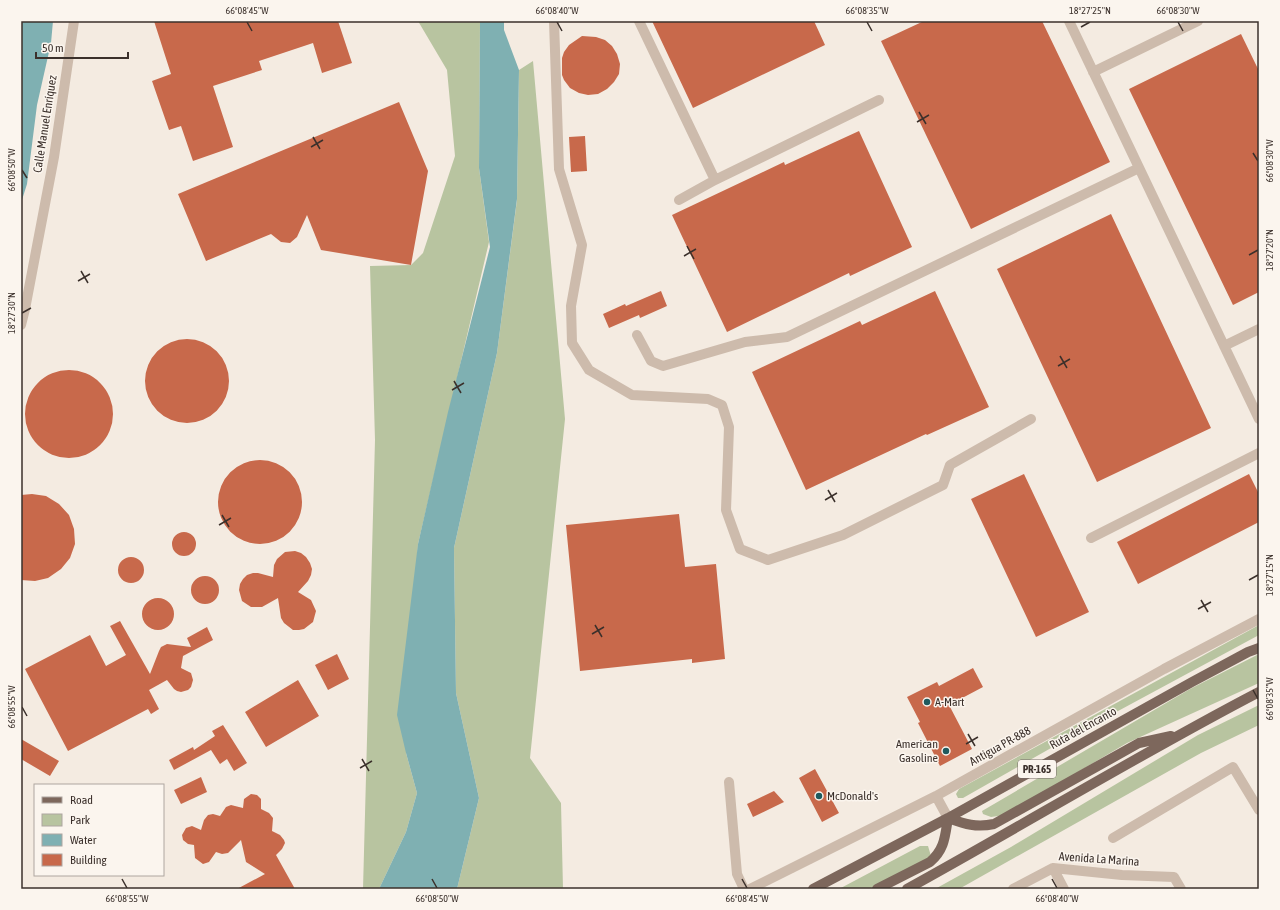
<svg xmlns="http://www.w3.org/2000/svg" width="1280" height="910" viewBox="0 0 1280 910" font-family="'Asap Condensed',sans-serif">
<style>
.green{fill:#b8c4a0}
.water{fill:#7fb0b2}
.building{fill:#c8694b}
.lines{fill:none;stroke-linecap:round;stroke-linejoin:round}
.minor{stroke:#cdbbac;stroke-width:10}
.major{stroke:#7d675c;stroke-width:10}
.ticks{fill:none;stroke:#3b302b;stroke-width:1.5}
.poi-dot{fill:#1f5a5e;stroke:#fbf5ee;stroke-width:1.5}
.labels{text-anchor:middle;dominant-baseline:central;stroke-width:3;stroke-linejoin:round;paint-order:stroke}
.shield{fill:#fbf5ee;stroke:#756b66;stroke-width:1}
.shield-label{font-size:11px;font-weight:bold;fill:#3b302b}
.street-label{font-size:12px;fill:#3b302b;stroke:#fbf5ee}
.poi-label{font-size:12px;fill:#3b302b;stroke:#fbf5ee;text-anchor:start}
.neatline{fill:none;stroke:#3b302b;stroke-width:1.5}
.ticks-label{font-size:10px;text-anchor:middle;fill:#3b302b}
</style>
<rect width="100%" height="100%" fill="#f4ebe1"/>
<path class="green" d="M418,21H480L479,168L489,242L418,544L406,753L417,793L406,832L379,889H363L375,440L370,266L411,265L423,253L455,156L447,70Z
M533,61L565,419L530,758L561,803L563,889H457L479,798L456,693L454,548L497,353L517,200L519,70Z
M1259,625V635L1081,731L963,798H958L956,794L959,789Z
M1259,654V683L1127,743L1005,815L991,817L983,814L982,811L1190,689Z
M1259,705V725L1201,753L959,889H935L1011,847L1198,735Z
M920,846H928L931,856L926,861L869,889H839Z"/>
<path class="water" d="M21,21H53L51,43L37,105L27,184L21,203Z
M480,21H504V30L519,70L517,199L497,353L454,548L456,693L479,798L457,889H379L406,832L417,793L406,753L397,715L418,544L448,412L490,247L479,168Z"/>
<path class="building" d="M154,21H338L352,63L322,73L313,43L259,61L262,70L213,86L233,147L193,161L181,126L169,130L152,81L171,74Z
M652,21H814L825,45L693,108Z
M924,21H1042L1110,162L971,229L881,41Z
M1241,34L1259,71V292L1233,305L1129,89Z
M582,36L596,37L605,40L612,46L617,54L620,64L619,74L614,82L607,89L598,94L588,95L579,93L570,88L564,80L562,75V58L564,52L569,45Z
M399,102L428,171L411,265L321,250L307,215L297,237L290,243L281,242L271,234L206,261L178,194Z
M859,131L912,247L850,276L849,273L727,332L672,215L784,162L785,165Z
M585,136L587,171L571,172L569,137Z
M1111,214L1211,428L1097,482L997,269Z
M661,291L667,306L640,318L639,315L609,328L603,314L625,304L626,306Z
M935,291L989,407L927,435L926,434L806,490L752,372L860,321L862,325Z
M145 381a42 42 0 1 1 84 0a42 42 0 1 1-84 0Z
M25 414a44 44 0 1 1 88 0a44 44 0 1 1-88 0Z
M218 502a42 42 0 1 1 84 0a42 42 0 1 1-84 0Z
M1024,474L1089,612L1036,637L971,499Z
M1249,474L1259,494V522L1138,584L1117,542Z
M32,494L46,496L59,504L69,515L74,529L75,544L70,558L61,569L48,578L35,581L21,580V495Z
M679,514L685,567L716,564L725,659L692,663V659L580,671L566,525Z
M172 544a12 12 0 1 1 24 0a12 12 0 1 1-24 0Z
M295,551L301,553L306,557L310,563L312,569L311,575L308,581L298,592L311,600L316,611L313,622L304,629L299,630H293L284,623L281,618L278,598L262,607H251L242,601L239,590L240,584L243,579L247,575L253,573H258L273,577L274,565L277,559L285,552Z
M118 570a13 13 0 1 1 26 0a13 13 0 1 1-26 0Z
M191 590a14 14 0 1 1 28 0a14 14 0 1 1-28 0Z
M142 614a16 16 0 1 1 32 0a16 16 0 1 1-32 0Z
M120,621L150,674L159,651L161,647L167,644L191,647L187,638L207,627L213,640L183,656L181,668L191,673L193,680L191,687L188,690L181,692L177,691L174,689L167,680L149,690L159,709L151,714L148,709L68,751L25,669L90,635L106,666L126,655L110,626Z
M337,654L349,679L328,690L315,665Z
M973,668L983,687L949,705L972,749L940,766L918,723L920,722L907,697L937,682L939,686Z
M298,680L319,716L266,747L245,712Z
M223,725L247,763L234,771L227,759L220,764L211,750L174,770L169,760L193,747L194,750L215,736L212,731Z
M21,739L59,761L50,776L21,759Z
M815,769L839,813L822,822L799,778Z
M201,777L207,792L181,804L174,790Z
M774,791L784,802L753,817L747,804Z
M251,794L257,795L261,799V809L269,813L273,818L272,831L280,835L284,840L285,843L282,849L276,855L295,889H237L265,874L246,862L241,840L228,853L222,854L216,852L209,862L203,864L195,858L194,845L188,844L183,840L182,835L186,828L192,826L201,830L204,820L208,815L213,814L220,816L226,807L231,805L243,808L244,799Z"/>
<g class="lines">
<path class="minor" d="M554,21L559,169L582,245L571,306L572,343L589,370L632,395L708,399L722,405L729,427L726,510L740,549L768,560L843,535L943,485L950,465L1031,419
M639,21L715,180
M1069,21L1259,419
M1093,72L1198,21
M679,200L715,180L879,100
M21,325L25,309L54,157L74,21
M637,335L651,361L663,366L745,342L787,337L1139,168
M1224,346L1259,329
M1091,538L1259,453
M729,782L737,874L744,889
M936,796L948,818
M1113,838L1233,767L1259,810
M1053,868L1064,889
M750,889L936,796L1164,669L1259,619
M1013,889L1053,868L1122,875L1174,877L1181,889"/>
<path class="major" d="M813,889L948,818L1192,682L1248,652L1259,648
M877,889L930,862C945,849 945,836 948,818C965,824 976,828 994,824L1139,743L1171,736
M907,889C1025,824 1140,754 1259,692"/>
</g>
<path class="ticks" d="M247,22L252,31M557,22L562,31M867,22L872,31M1178,22L1183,31M1081,27L1090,22M919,112L926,124M917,122L929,115M313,137L320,149M311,147L323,140M1253,153L1258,161M22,170L27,178M687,246L694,259M1249,255L1258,250M684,256L696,249M81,271L88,283M78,281L90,274M22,313L31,308M1060,356L1067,368M1058,366L1070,359M454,381L461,393M452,390L464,383M828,490L835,502M825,500L837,493M222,515L229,527M219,525L231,518M1249,580L1258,575M1201,600L1208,612M1198,609L1211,602M595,625L602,637M592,634L604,627M1253,690L1258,699M22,707L27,716M968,734L975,746M966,744L978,737M362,759L369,771M360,768L372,761M122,879L127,888M432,879L437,888M742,879L747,888M1052,879L1057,888"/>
<g class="poi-dot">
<circle cx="927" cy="702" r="4"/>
<circle cx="946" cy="751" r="4"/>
<circle cx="819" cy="796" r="4"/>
</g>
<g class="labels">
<rect class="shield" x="1018" y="760" width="38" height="18" rx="3"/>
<g class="shield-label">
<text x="1037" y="769">PR-165</text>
</g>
<g class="street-label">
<text transform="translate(45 124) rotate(-81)">Calle Manuel Enríquez</text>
<text transform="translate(1083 728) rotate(-29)">Ruta del Encanto</text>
<text transform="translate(1000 746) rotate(-29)">Antigua PR-888</text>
<text transform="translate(1099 859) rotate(4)">Avenida La Marina</text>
</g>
<g class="poi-label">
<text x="935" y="702">A-Mart</text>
<text x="938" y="744" text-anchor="end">American<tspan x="938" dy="14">Gasoline</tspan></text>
<text x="827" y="796">McDonald's</text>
</g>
</g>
<rect width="1280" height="910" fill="none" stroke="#fbf5ee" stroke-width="44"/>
<rect x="34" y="784" width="130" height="92" fill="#fbf5ee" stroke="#aea6a0"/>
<rect x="42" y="797" width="20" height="6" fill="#7d675c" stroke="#aea6a0"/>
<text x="70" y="804" font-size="12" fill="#3b302b">Road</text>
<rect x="42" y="814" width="20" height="12" fill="#b8c4a0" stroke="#aea6a0"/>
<text x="70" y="824" font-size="12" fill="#3b302b">Park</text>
<rect x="42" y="834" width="20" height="12" fill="#7fb0b2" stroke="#aea6a0"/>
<text x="70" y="844" font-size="12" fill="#3b302b">Water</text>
<rect x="42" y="854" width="20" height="12" fill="#c8694b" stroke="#aea6a0"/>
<text x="70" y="864" font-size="12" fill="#3b302b">Building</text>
<path d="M36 52v6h92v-6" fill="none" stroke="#3b302b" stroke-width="2"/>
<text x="42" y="52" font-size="12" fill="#3b302b" stroke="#fbf5ee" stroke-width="3" paint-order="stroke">50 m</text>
<rect x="22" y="22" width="1236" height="866" class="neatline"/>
<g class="ticks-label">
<text x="247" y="14">66°08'45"W</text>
<text x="557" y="14">66°08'40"W</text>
<text x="867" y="14">66°08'35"W</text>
<text x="1090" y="14">18°27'25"N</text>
<text x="1178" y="14">66°08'30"W</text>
<text transform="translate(1269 161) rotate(-90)" y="4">66°08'30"W</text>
<text transform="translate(11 170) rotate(-90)" y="4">66°08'50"W</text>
<text transform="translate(1269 250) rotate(-90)" y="4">18°27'20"N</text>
<text transform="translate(11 313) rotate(-90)" y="4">18°27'30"N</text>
<text transform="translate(1269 575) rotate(-90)" y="4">18°27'15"N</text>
<text transform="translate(1269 699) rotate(-90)" y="4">66°08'35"W</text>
<text transform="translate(11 707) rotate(-90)" y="4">66°08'55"W</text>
<text x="127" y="902">66°08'55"W</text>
<text x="437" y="902">66°08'50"W</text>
<text x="747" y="902">66°08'45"W</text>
<text x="1057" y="902">66°08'40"W</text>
</g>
</svg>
